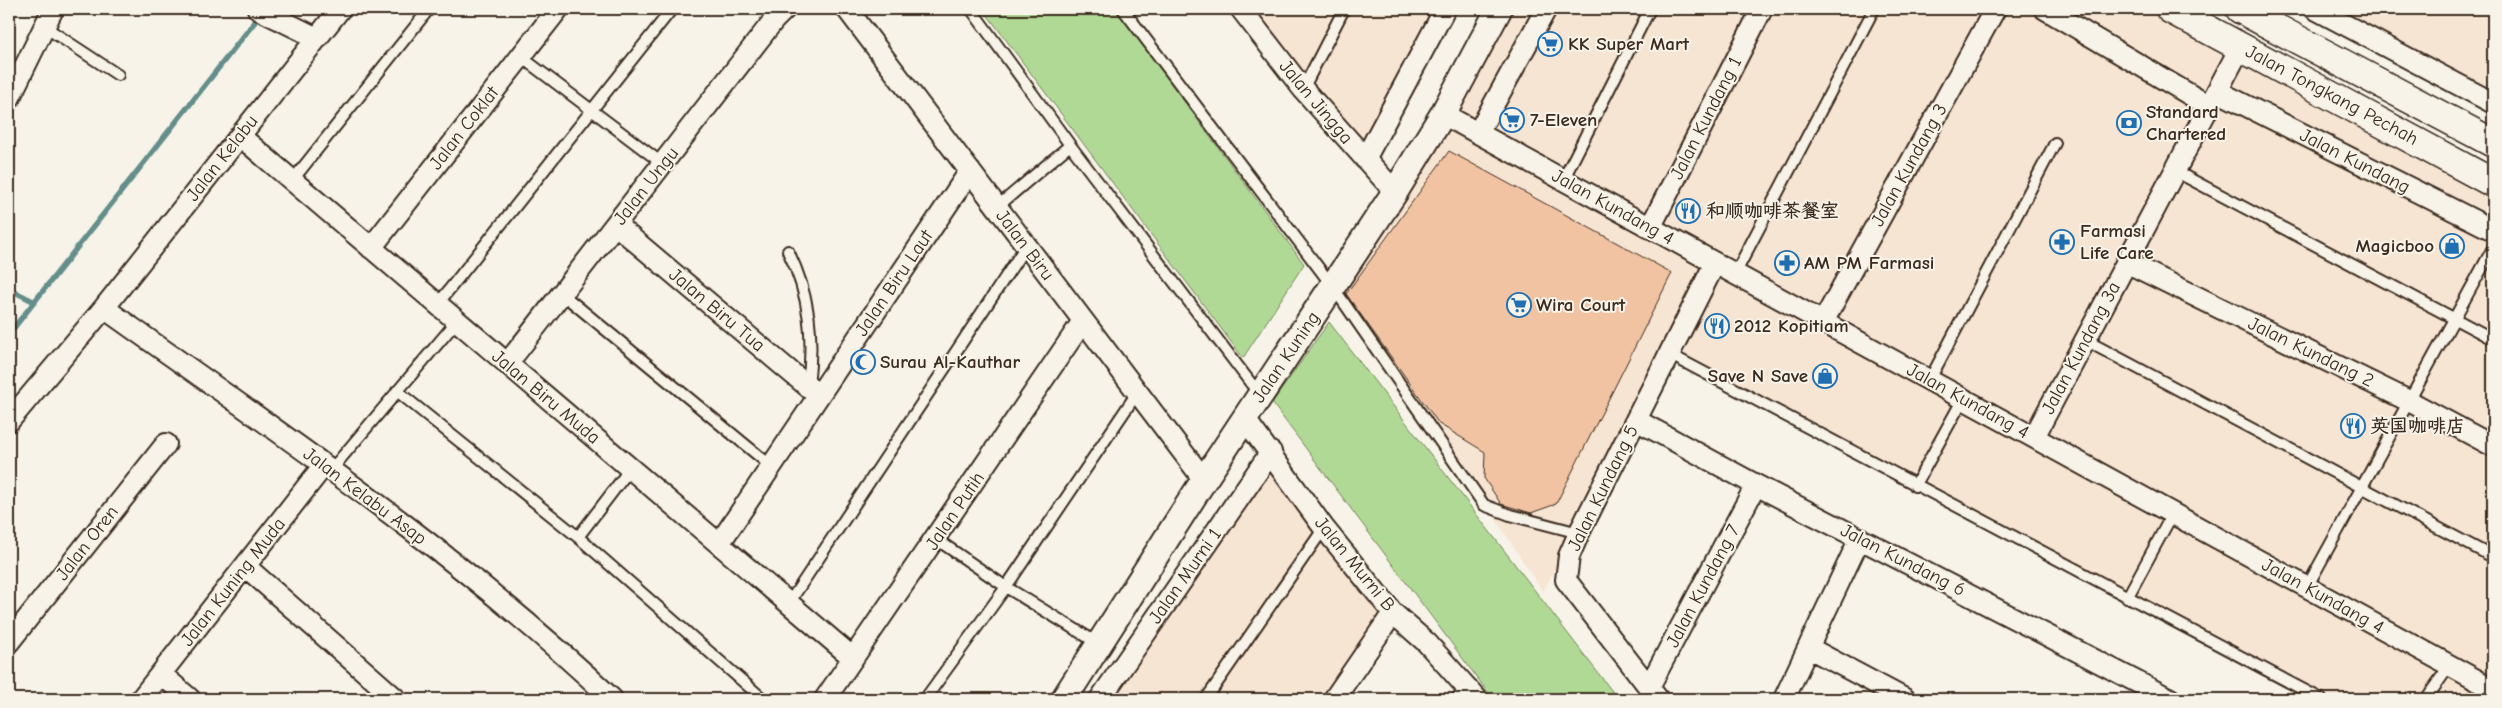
<svg xmlns="http://www.w3.org/2000/svg" width="2502" height="708" viewBox="0 0 2502 708" font-family="'Comic Neue','LXGW WenKai TC',sans-serif">
<style>
.built{fill:#f6e5d3}
.green{fill:#b1d996;stroke:#76825a}
.lines{fill:none;stroke-linecap:round;stroke-linejoin:round}
.stream{stroke:#638e8b;stroke-width:5.5}
.building{fill:#f2c3a2;stroke:#3b2a1e}
.service-casing{stroke:#3b2a1e;stroke-width:14}
.minor-casing{stroke:#3b2a1e;stroke-width:24}
.tertiary-casing{stroke:#3b2a1e;stroke-width:29}
.primary-casing{stroke:#3b2a1e;stroke-width:31}
.service{stroke:#f7f3e8;stroke-width:10}
.minor{stroke:#f7f3e8;stroke-width:20}
.tertiary{stroke:#f7f3e8;stroke-width:25}
.primary{stroke:#f7f3e8;stroke-width:28}
.labels{text-anchor:middle;dominant-baseline:central;stroke-width:4;stroke-linejoin:round;paint-order:stroke}
.poi-label{font-size:19px;font-weight:bold;fill:#3b2a1e;stroke:#f7f3e8;text-anchor:start}
.street-label{font-size:19px;fill:#3b2a1e;stroke:#f7f3e8}
</style>
<rect width="100%" height="100%" fill="#f7f3e8"/>
<filter id="ink" filterUnits="userSpaceOnUse"><feTurbulence type="fractalNoise" baseFrequency=".02" numOctaves="2"/><feDisplacementMap in="SourceGraphic" scale="10" xChannelSelector="R" yChannelSelector="G"/><feConvolveMatrix kernelMatrix="1 2 1 2 8 2 1 2 1" color-interpolation-filters="sRGB"/></filter>
<g filter="url(#ink)">
<path class="built" d="M1231,9H1452L1366,171L1296,93Z
M1511,9H2145L2493,196V699H2308L1661,356L1543,592L1425,411L1343,293Z
M2298,9H2493V112L2477,103Z
M1271,440L1333,526L1402,611L1342,699H1086Z"/>
<path class="green" d="M983,9H1116L1304,264L1243,358Z
M1329,322L1618,699H1493L1272,403Z"/>
<g class="lines">
<path class="stream" d="M9,289L35,302
M9,334L261,14"/>
</g>
<path class="building" d="M1449,151L1672,273L1556,504L1531,513L1501,504L1484,478L1485,452L1439,424L1346,294Z"/>
<g class="lines">
<defs>
<path id="service" d="M971,9L1070,145L1259,394
M1123,9L1333,287L1484,505L1510,515L1579,533
M45,27L118,75
M520,56L663,164
M1303,89L1344,9
M2175,171L2493,339
M1563,180L1650,9
M292,181L429,9
M997,207L1070,145
M788,251C810,295 814,338 808,386
M1735,274L1874,9
M561,293L771,466
M437,305L672,9
M2085,340L2493,557
M1669,354L2321,699
M1929,381L2055,143
M397,391L578,537L763,699
M331,470L457,321
M1915,486L1963,399
M578,537L630,469
M936,539L1006,587L1099,644
M2307,587L2493,248
M2127,598L2173,513
M789,603L1026,246
M925,699L1006,587L1137,393
M1206,699L1324,528
M1457,699L1466,685
M2426,699L2450,665"/>
<path id="minor" d="M258,9L317,38
M847,9L1204,480
M1241,9L1303,89L1395,192
M2045,9L2209,106
M2315,9L2493,103
M2217,91L2493,230
M9,99L53,9
M1443,114L2493,689
M1478,133L1546,9
M240,136L853,658
M1365,159L1445,9
M616,225L818,395
M1650,228L1762,9
M371,248L558,9
M2126,262L2409,401L2493,446
M104,308C278,432 457,552 612,699
M1823,322L1995,9
M507,364L774,20L785,9
M1245,419L1324,528L1393,613L1427,643L1477,699
M1636,420L1756,485L2170,699
M9,421L104,308L340,9
M2034,437L2241,46
M719,544L970,171
M245,566L396,699
M9,642L166,444
M1809,648L1905,699
M161,674L190,699
M1649,687L1756,485
M141,699L324,465
M825,699L1083,321
M1100,699L1271,452
M1334,699L1393,613
M1658,699L1566,580L1569,556L1579,533L1715,263
M1784,699L1860,538"/>
<path id="tertiary" d="M1064,699L1204,480L1395,192L1443,114L1499,9"/>
<path id="primary" d="M2170,9L2493,183
M2240,9L2493,143"/>
</defs>
<use href="#service" class="service-casing"/>
<use href="#minor" class="minor-casing"/>
<use href="#tertiary" class="tertiary-casing"/>
<use href="#primary" class="primary-casing"/>
<use href="#service" class="service"/>
<use href="#minor" class="minor"/>
<use href="#tertiary" class="tertiary"/>
<use href="#primary" class="primary"/>
</g>
</g>
<defs>
<symbol id="supermarket-ring" viewBox="-11 -11 22 22"><circle r="9.5" fill="#f7f3e8" stroke="#1f6fb2" stroke-width="1.5"/><path d="M-6-5.5h2.5l.6 2H6L4.5 2H-2.5L-4.4-4H-6ZM-1.5 3.2a1.3 1.3 0 1 0 .1 0ZM3 3.2a1.3 1.3 0 1 0 .1 0Z" fill="#1f6fb2"/></symbol>
<symbol id="bank-ring" viewBox="-11 -11 22 22"><circle r="9.5" fill="#f7f3e8" stroke="#1f6fb2" stroke-width="1.5"/><path d="M-6-4H6V4H-6ZM0-2.3a2.3 2.3 0 1 0 0 4.6a2.3 2.3 0 1 0 0-4.6Z" fill="#1f6fb2"/></symbol>
<symbol id="restaurant-ring" viewBox="-11 -11 22 22"><circle r="9.5" fill="#f7f3e8" stroke="#1f6fb2" stroke-width="1.5"/><path d="M-5-6h1v4h1v-4h1v4h1v-4h1v5L-1.5 .5V6h-2V.5L-5-1ZM5-6V6H3V1.5H1.5Q1.5-4 5-6Z" fill="#1f6fb2"/></symbol>
<symbol id="pharmacy-ring" viewBox="-11 -11 22 22"><circle r="9.5" fill="#f7f3e8" stroke="#1f6fb2" stroke-width="1.5"/><path d="M-2-6h4v4h4v4h-4v4h-4v-4h-4v-4h4Z" fill="#1f6fb2"/></symbol>
<symbol id="shop-ring" viewBox="-11 -11 22 22"><circle r="9.5" fill="#f7f3e8" stroke="#1f6fb2" stroke-width="1.5"/><path d="M-5-2.5h2.3a2.7 3.5 0 0 1 5.4 0H5L5.5 6h-11ZM-1.5-2.5h3a1.5 2.3 0 0 0-3 0Z" fill="#1f6fb2"/></symbol>
<symbol id="mosque-ring" viewBox="-11 -11 22 22"><circle r="9.5" fill="#f7f3e8" stroke="#1f6fb2" stroke-width="1.5"/><path d="M3.5-4.9A6 6 0 1 0 3.5 4.9A5 5 0 1 1 3.5-4.9Z" fill="#1f6fb2"/></symbol>
</defs>
<g fill-rule="evenodd">
<use href="#supermarket-ring" x="1536" y="30" width="28" height="28"/>
<use href="#supermarket-ring" x="1498" y="106" width="28" height="28"/>
<use href="#bank-ring" x="2115" y="109" width="28" height="28"/>
<use href="#restaurant-ring" x="1674" y="197" width="28" height="28"/>
<use href="#pharmacy-ring" x="2048" y="228" width="28" height="28"/>
<use href="#shop-ring" x="2438" y="232" width="28" height="28"/>
<use href="#pharmacy-ring" x="1773" y="249" width="28" height="28"/>
<use href="#supermarket-ring" x="1505" y="291" width="28" height="28"/>
<use href="#restaurant-ring" x="1703" y="312" width="28" height="28"/>
<use href="#mosque-ring" x="849" y="348" width="28" height="28"/>
<use href="#shop-ring" x="1811" y="362" width="28" height="28"/>
<use href="#restaurant-ring" x="2339" y="412" width="28" height="28"/>
</g>
<g class="labels">
<g class="poi-label">
<text x="1568" y="44">KK Super Mart</text>
<text x="2146" y="112">Standard<tspan x="2146" dy="22">Chartered</tspan></text>
<text x="1530" y="120">7-Eleven</text>
<text x="1706" y="211">和顺咖啡茶餐室</text>
<text x="2080" y="231">Farmasi<tspan x="2080" dy="22">Life Care</tspan></text>
<text x="2434" y="246" text-anchor="end">Magicboo</text>
<text x="1804" y="263">AM PM Farmasi</text>
<text x="1536" y="305">Wira Court</text>
<text x="1734" y="326">2012 Kopitiam</text>
<text x="880" y="362">Surau Al-Kauthar</text>
<text x="1808" y="376" text-anchor="end">Save N Save</text>
<text x="2370" y="426">英国咖啡店</text>
</g>
<g class="street-label">
<text transform="translate(2332 95) rotate(28)">Jalan Tongkang Pechah</text>
<text transform="translate(1316 102) rotate(50)">Jalan Jingga</text>
<text transform="translate(1706 118) rotate(-63)">Jalan Kundang 1</text>
<text transform="translate(464 128) rotate(-52)">Jalan Coklat</text>
<text transform="translate(222 158) rotate(-52)">Jalan Kelabu</text>
<text transform="translate(2355 161) rotate(27)">Jalan Kundang</text>
<text transform="translate(1909 165) rotate(-61)">Jalan Kundang 3</text>
<text transform="translate(646 186) rotate(-52)">Jalan Ungu</text>
<text transform="translate(1613 207) rotate(29)">Jalan Kundang 4</text>
<text transform="translate(1025 245) rotate(53)">Jalan Biru</text>
<text transform="translate(894 283) rotate(-56)">Jalan Biru Laut</text>
<text transform="translate(717 310) rotate(40)">Jalan Biru Tua</text>
<text transform="translate(2081 348) rotate(-62)">Jalan Kundang 3a</text>
<text transform="translate(2311 352) rotate(26)">Jalan Kundang 2</text>
<text transform="translate(1286 357) rotate(-56)">Jalan Kuning</text>
<text transform="translate(546 397) rotate(40)">Jalan Biru Muda</text>
<text transform="translate(1968 401) rotate(29)">Jalan Kundang 4</text>
<text transform="translate(1603 488) rotate(-64)">Jalan Kundang 5</text>
<text transform="translate(365 496) rotate(37)">Jalan Kelabu Asap</text>
<text transform="translate(955 511) rotate(-56)">Jalan Putih</text>
<text transform="translate(87 543) rotate(-52)">Jalan Oren</text>
<text transform="translate(1903 560) rotate(27)">Jalan Kundang 6</text>
<text transform="translate(1355 564) rotate(51)">Jalan Murni B</text>
<text transform="translate(1185 576) rotate(-55)">Jalan Murni 1</text>
<text transform="translate(233 582) rotate(-52)">Jalan Kuning Muda</text>
<text transform="translate(1703 586) rotate(-62)">Jalan Kundang 7</text>
<text transform="translate(2323 596) rotate(29)">Jalan Kundang 4</text>
</g>
</g>
<rect width="2502" height="708" fill="none" stroke="#f7f3e8" stroke-width="30"/>
<rect x="15" y="15" width="2472" height="678" fill="none" stroke="#3b2a1e" stroke-width="2" filter="url(#ink)"/>
</svg>
